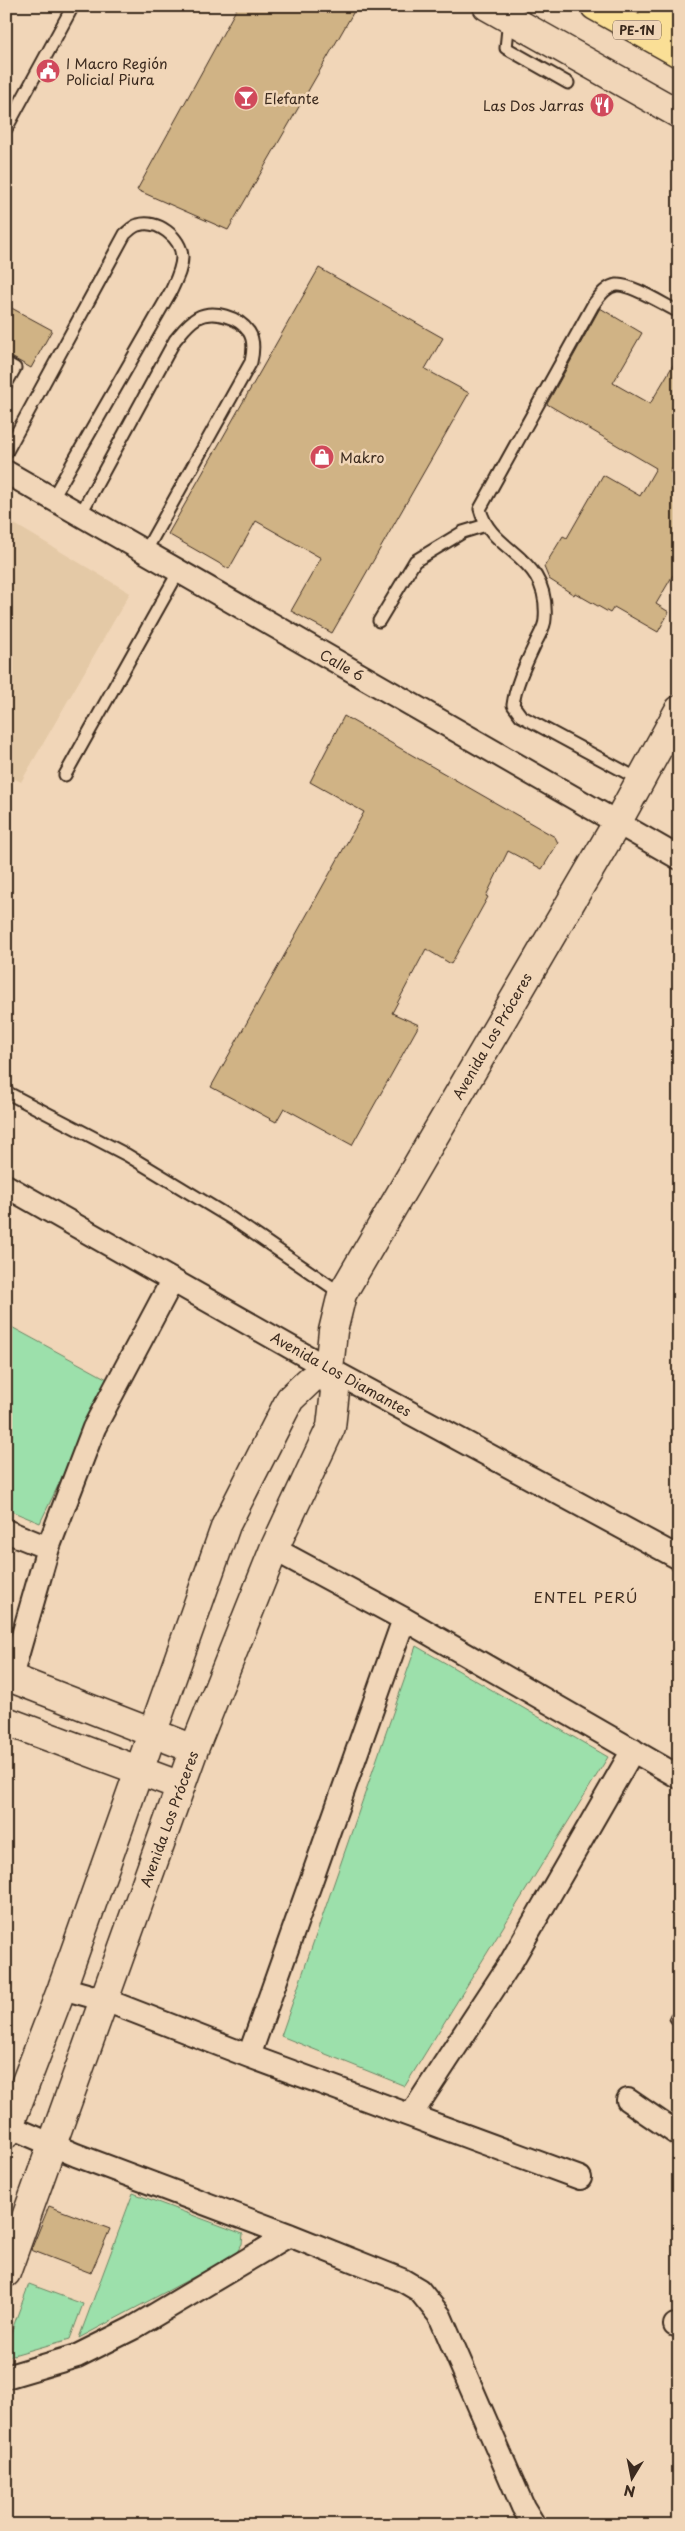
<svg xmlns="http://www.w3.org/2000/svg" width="685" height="2531" viewBox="0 0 685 2531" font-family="'Playpen Sans',sans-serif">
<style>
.built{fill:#e4c9a6}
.green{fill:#9ce0ab;stroke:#6c8564}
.building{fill:#d0b385;stroke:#3b2a1e}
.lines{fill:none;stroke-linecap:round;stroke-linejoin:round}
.lane-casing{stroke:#3b2a1e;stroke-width:15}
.street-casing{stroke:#3b2a1e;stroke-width:26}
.secondary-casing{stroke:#3b2a1e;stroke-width:31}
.highway-casing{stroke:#3b2a1e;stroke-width:31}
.lane{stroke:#f1d6b8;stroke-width:11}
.street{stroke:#f1d6b8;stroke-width:22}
.secondary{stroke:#f1d6b8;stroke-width:28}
.highway{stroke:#fadf96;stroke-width:28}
.labels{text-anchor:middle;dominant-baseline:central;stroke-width:5;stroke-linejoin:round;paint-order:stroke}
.shield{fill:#f1d6b8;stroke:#725e4c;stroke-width:1}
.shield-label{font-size:12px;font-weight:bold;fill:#3b2a1e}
.poi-label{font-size:14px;fill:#3b2a1e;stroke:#f1d6b8;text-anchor:start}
.street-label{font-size:14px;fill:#3b2a1e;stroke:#f1d6b8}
.neighbourhood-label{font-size:15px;letter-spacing:1px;fill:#3b2a1e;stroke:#f1d6b8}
</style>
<rect width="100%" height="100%" fill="#f1d6b8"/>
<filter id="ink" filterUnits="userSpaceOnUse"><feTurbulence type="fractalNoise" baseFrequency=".02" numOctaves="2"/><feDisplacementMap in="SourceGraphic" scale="10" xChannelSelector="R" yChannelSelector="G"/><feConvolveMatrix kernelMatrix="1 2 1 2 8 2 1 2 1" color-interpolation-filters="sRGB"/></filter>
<g filter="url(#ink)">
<path class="built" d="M6,519L130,593L21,782L6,774Z"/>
<path class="green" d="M6,1324L109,1380L40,1523L6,1509Z
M416,1646L608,1757L405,2086L281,2036Z
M133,2193L243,2234L242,2244L235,2255L79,2338Z
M29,2284L83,2304L70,2339L6,2357V2346Z"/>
<path class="building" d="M238,6H357L228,230L137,190Z
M319,268L443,338L425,369L469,393L332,633L291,611L321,558L256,521L229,569L168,534Z
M6,305L52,330L31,368L6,354Z
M600,308L642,333L613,383L650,404L679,355V457L670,472L679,478V579L673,575L656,604L669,612L658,632L614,607L610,613L575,593L574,595L549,579L544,567L563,536L567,538L603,475L640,496L656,468L547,404Z
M344,716L555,837L558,843L542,869L508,851L486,896L488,897L451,964L426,949L392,1013L419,1025L352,1145L284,1108L276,1122L211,1087L364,812L310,782Z
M49,2206L110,2229L91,2273L31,2250Z"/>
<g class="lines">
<defs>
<path id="lane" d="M509,19L506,48L568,83
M6,129L73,6
M6,363L15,368L6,384
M6,453L125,234C129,231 133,226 138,225C157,219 181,237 182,257C182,269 176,280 171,291L52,499
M80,515L175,340C182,332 188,323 197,318C213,309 239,317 249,332C255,341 253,353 251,362L145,552
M379,621L415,561L463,532L486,525
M65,775L179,571
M640,780L521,716L513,705C516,682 527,662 537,640C540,634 545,626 545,619C550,554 491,554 480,509L593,305C599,297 606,286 617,285C632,284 664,305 679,312
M6,1092L127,1155L231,1218L342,1294
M676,2018L679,2019"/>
<path id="street" d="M6,472L679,858
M6,1186L329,1369L679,1558
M6,1531L48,1548
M274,1549L404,1619L679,1777
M11,1677L48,1548L94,1428L172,1281
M62,1988L105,2000L249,2056L580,2178
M249,2056L404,1619
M628,2100L679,2135
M411,2115L511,1962L633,1750
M6,2125L76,2155L289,2235L402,2280L419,2290L440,2316L523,2507L534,2525
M675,2325L679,2324
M6,2377L77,2356L133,2328L289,2235"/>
<path id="secondary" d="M487,6L679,114
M6,1676L194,1749
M6,1721L181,1786
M6,2134L62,1988L226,1525L290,1399L310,1380L329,1369
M6,2273L194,1749L274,1549L331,1427L335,1391L329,1369L333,1331L342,1294L617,823L679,710"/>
<path id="highway" d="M595,6L679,53
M651,6L679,22"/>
</defs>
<use href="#lane" class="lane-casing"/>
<use href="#street" class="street-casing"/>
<use href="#secondary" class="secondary-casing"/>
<use href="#highway" class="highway-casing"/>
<use href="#lane" class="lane"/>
<use href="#street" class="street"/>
<use href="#secondary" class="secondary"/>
<use href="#highway" class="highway"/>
</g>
</g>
<defs>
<symbol id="civic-disc" viewBox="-11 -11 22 22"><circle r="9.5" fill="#d1495b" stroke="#f1d6b8"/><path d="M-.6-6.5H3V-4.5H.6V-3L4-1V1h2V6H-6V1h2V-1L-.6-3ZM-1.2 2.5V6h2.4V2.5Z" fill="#fff"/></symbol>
<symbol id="bar-disc" viewBox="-11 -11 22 22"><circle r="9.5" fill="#d1495b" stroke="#f1d6b8"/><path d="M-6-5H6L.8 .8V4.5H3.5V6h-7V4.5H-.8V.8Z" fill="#fff"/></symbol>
<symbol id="restaurant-disc" viewBox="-11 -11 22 22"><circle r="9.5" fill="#d1495b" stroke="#f1d6b8"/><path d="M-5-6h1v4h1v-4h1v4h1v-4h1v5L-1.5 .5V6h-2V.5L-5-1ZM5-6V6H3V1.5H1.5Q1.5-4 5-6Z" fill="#fff"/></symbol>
<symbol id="shop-disc" viewBox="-11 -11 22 22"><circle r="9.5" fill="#d1495b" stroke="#f1d6b8"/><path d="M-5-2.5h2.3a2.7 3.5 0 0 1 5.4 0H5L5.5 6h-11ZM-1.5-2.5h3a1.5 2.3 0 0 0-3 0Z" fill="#fff"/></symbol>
</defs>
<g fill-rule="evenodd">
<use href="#civic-disc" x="34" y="57" width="28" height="28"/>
<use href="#bar-disc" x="232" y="84" width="28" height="28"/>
<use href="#restaurant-disc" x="588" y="91" width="28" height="28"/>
<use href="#shop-disc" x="308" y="443" width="28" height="28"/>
</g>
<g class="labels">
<rect class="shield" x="613" y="20.5" width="48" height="19" rx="4"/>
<g class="shield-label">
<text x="637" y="30">PE-1N</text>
</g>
<g class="poi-label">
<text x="66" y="63">I Macro Región<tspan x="66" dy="16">Policial Piura</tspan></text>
<text x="264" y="98">Elefante</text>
<text x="584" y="105" text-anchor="end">Las Dos Jarras</text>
<text x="340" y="457">Makro</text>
</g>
<g class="street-label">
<text transform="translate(342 665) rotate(30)">Calle 6</text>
<text transform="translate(492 1036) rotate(-60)">Avenida Los Próceres</text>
<text transform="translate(341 1374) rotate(29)">Avenida Los Diamantes</text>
<text transform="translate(169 1819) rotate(-70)">Avenida Los Próceres</text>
</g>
<g class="neighbourhood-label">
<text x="586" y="1596">ENTEL PERÚ</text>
</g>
</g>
<rect width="685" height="2531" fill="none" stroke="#f1d6b8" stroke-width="25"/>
<rect x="12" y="12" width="660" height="2506" fill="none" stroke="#3b2a1e" stroke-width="2" filter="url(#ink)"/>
<g transform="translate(632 2478) rotate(190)" stroke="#f1d6b8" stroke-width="4" paint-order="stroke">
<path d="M0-4L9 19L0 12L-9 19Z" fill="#3b2a1e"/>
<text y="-8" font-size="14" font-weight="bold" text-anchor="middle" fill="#3b2a1e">N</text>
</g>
</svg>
